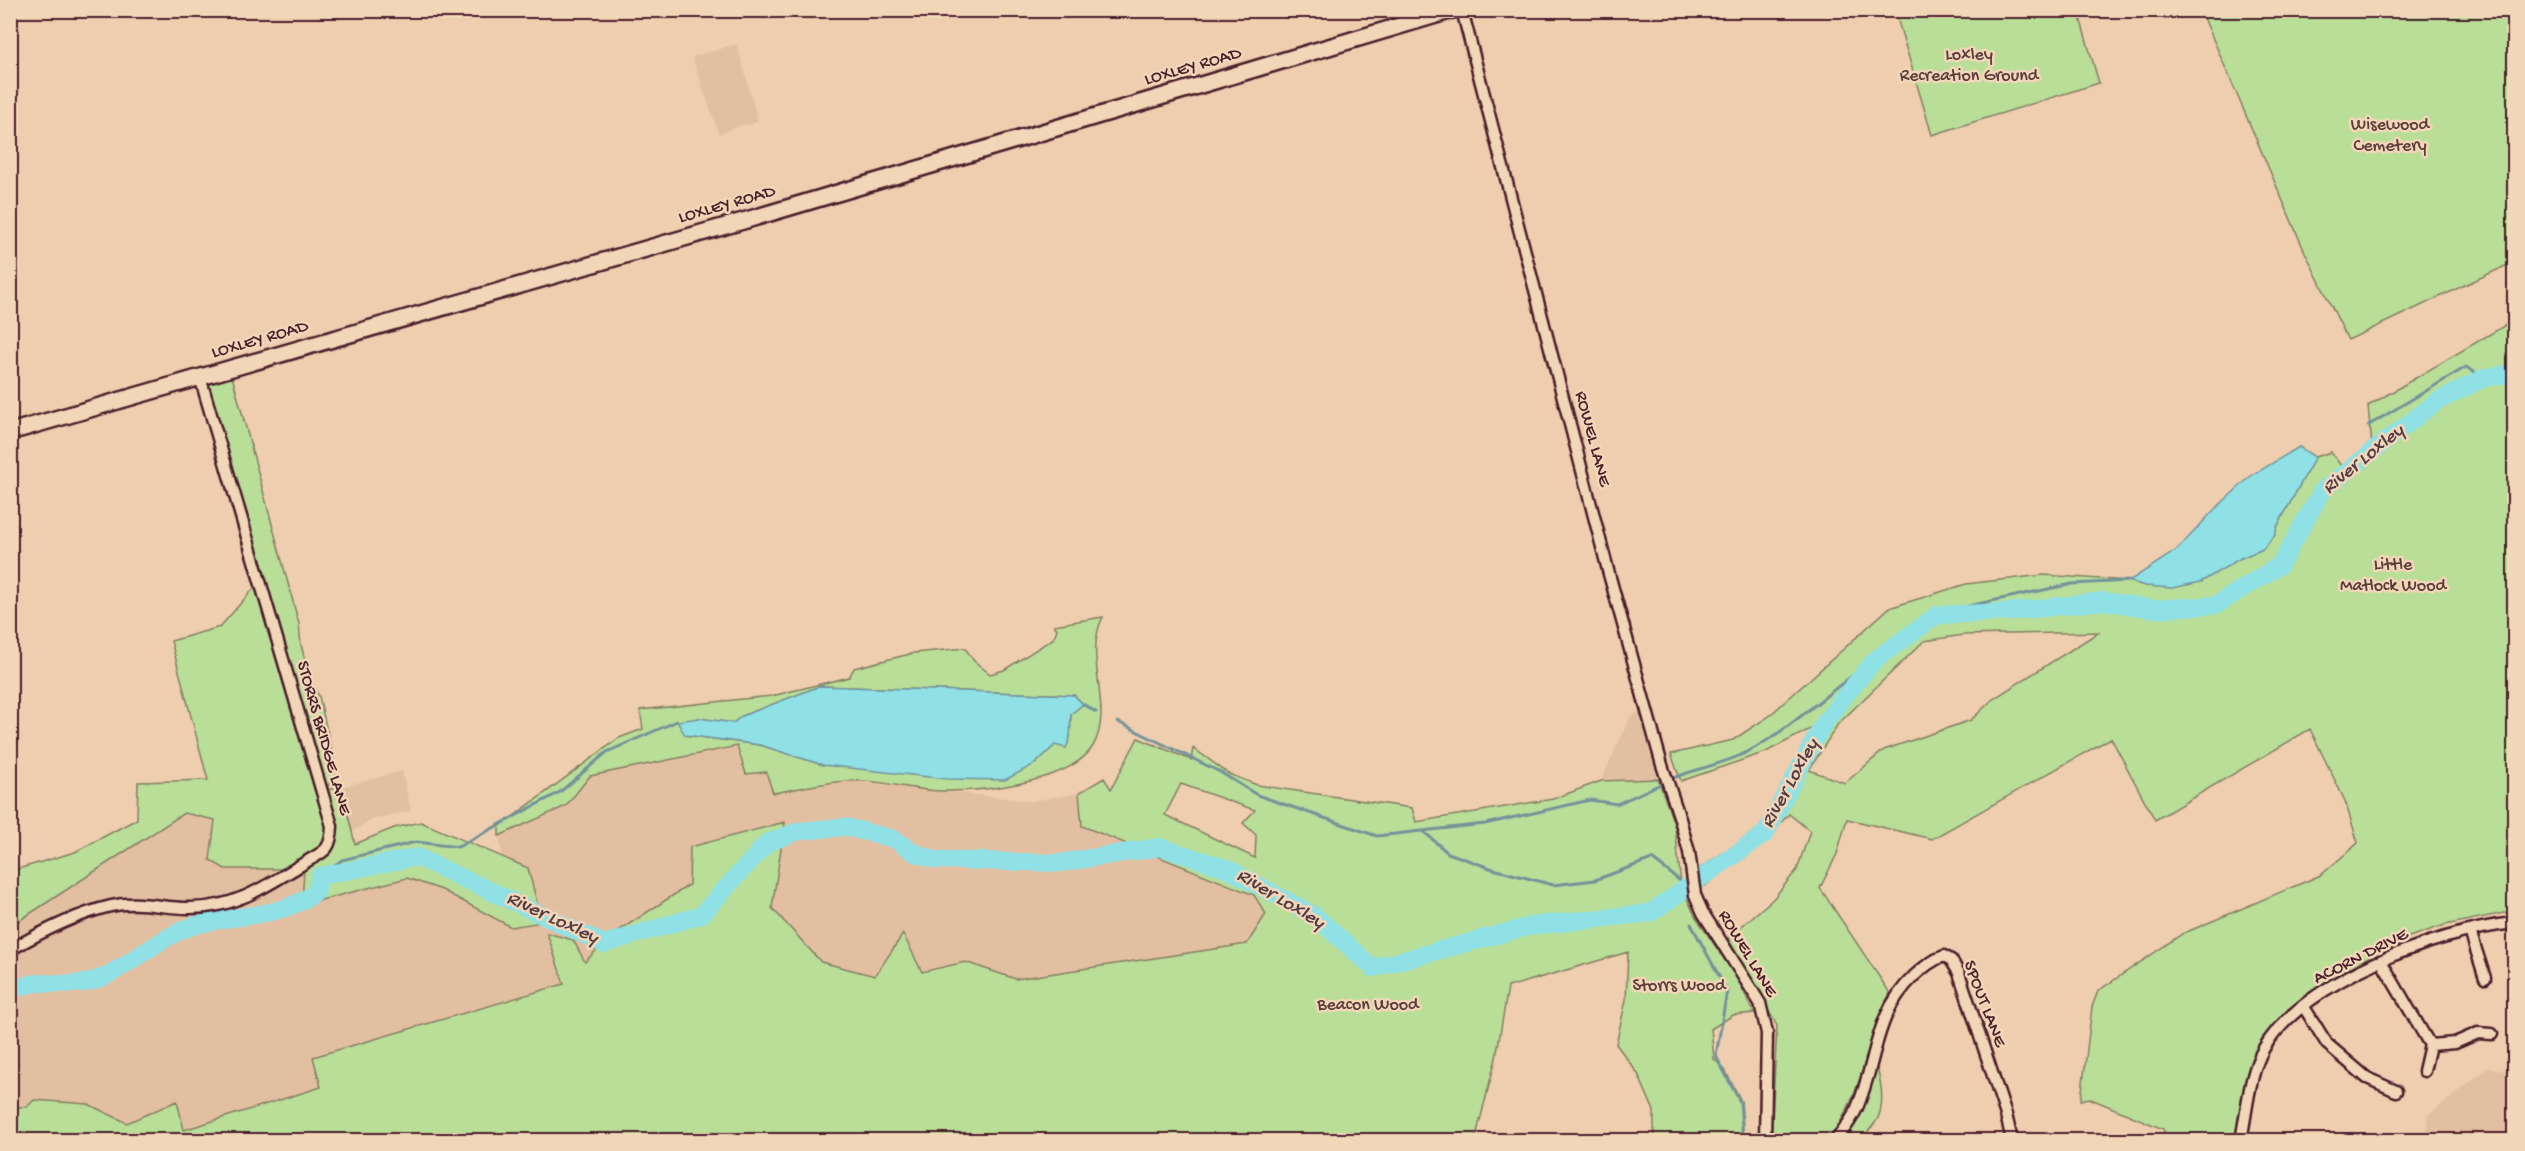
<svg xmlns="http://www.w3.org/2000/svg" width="2525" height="1151" viewBox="0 0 2525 1151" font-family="'Gochi Hand',sans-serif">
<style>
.built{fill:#e3bfa1}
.green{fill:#b9de98;stroke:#827e62;stroke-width:1.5;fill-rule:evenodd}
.water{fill:#8fe1e6;stroke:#73939b;stroke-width:1.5}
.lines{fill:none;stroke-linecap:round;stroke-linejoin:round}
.stream{stroke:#73939b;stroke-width:3}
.river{stroke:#8fe1e6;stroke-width:18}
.street-casing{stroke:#4a1f2b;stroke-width:15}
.secondary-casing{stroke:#4a1f2b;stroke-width:20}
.street{stroke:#f2d6b8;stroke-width:10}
.secondary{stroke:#f2d6b8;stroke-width:15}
.labels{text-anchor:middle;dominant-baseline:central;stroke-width:5;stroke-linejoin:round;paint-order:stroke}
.park-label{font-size:18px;fill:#5b3c3b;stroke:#f2d6b8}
.street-label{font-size:18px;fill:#4a1f2b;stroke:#f2d6b8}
.water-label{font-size:20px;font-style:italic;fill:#543c47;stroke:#f2d6b8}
</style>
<rect width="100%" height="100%" fill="#eeceae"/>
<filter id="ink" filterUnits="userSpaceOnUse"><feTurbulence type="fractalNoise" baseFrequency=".0167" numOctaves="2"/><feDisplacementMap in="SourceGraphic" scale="12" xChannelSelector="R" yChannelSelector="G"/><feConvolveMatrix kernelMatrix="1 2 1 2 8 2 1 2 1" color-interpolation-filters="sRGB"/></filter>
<g filter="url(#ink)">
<path class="built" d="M737,44L758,121L751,125L744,124L719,134L692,57Z
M1640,712L1658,779L1601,781L1631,715Z
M738,746L746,774L766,772L773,793L850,781L1031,801L1079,793L1082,826L1254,895L1266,914L1247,944L1016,979L965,962L922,972L903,935L875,977L821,962L772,908L785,822L609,937L585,962L547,934L564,984L313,1057L321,1087L184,1130L177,1101L100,1135V1140H11V926L183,813L216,820L210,860L304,869L302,905L407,878L442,890L511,927L542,922L528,868L502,857L499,836L566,806L590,776Z
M402,771L411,811L372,819L352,832L341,787Z
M2488,1067L2514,1072V1140H2425L2429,1115Z"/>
<path class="green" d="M1895,11H2078L2099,83L1932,135Z
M2201,11H2514V262L2348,340L2304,250Z
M2514,320V911L2445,925L2397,941L2340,973L2288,1009L2270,1029L2253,1057L2234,1140H2167L2163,1129L2089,1098L2081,1100L2092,1007L2098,991L2182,934L2321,875L2358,843L2345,801L2310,729L2155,820L2111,738L1932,839L1847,819L1837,854L1820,888L1890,993C1864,1043 1865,1095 1827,1140H1771L1777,1026L1728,938L1773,899L1797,870L1810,831L1789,814L1775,829L1705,886L1699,869L1761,827L1814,727L1766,752L1681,781L1671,754L1733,740L1768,717L1889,608L1966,584L2044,575L2129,581L2145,586L2241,558L2263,549L2275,535L2277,527L2315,457L2331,452L2341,466L2372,446L2368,406ZM2099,632L1993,699L1971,720L1884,750L1845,783L1809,770L1838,724L1924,641L1963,635Z
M232,376L299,624L301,645L311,682L319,696L336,770L326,790L341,787L355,844L394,828L421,822L528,868L542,922L511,927L442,890L407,878L302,905L304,869H225L210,860L215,820L184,813L11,926V871L75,852L137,819L138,782L208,780L171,641L220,627L255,587L315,792L325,791L207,385Z
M1103,617C1082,657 1115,709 1093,746C1071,783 979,792 940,791C910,790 879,779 849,781C824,782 798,789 773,793L766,772L746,774L737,746L590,776L566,806L499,836V827L619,738L643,729L640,710L772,696L849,677L854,668L914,653L965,648L974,661L990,674L1004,670L1054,638L1057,629L1054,625ZM820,686L1074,695L1083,704L1071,714L1070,738L1055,745L1035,764L823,765L760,745L685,735L699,718L733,723L742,716Z
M1138,738L1191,760L1193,748L1229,774L1257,785L1412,808L1416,822L1553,799L1601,781L1658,779L1675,827L1681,885L1695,916L1737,978L1754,1013L1733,1015L1711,1029L1714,1059L1725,1070L1741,1101L1744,1140H1654V1111L1638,1074L1616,1044L1626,1000L1628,952L1508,987L1496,1058L1475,1140H342L336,1138L311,1140H100V1136H11V1107H27L34,1100L88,1104L127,1123L177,1101L184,1130L321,1087L313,1057L564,984L547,933L573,940L585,962L609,937L689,885L690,847L785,822L772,908L821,962L875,976L903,934L922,972L965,962L1016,979L1247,944L1266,914L1254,895L1082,826L1079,793L1104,778L1111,789ZM1181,784L1255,810L1243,823L1256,835L1255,858L1165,815Z
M1874,1061C1881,1077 1885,1101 1878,1118C1874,1126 1865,1134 1860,1140H1841L1854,1124Z"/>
<path class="water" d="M2299,447L2315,457L2277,527L2275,535L2263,549L2241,558L2201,582L2172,588L2145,586L2129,581L2177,550L2213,511L2251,476Z
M820,686L1074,695L1083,704L1071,714L1070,738L1066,748L1055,745L1035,764L1005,780L947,779L823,765L760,745L685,735L677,721L699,718L733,723L742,716Z"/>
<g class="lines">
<path class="stream" d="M2369,425L2466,367L2484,378
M1956,614L1963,607L2072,584L2129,581
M1083,704L1096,712
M1118,722L1220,772L1257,795L1377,836L1485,824L1590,800L1617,804L1665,782
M1671,779C1696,768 1726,764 1749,751C1796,726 1832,687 1876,659
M1423,831L1448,853L1493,869L1553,885L1595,880L1652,859L1688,887
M320,876L342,860L416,842L458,847L560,792L607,752L677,721
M1691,924L1727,991L1716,1056L1740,1102L1743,1140"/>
<path class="river" d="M10,988C20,989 28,983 37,983C59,983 80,987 101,978C133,964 159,937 193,926C235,913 279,920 316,892L320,876L417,857L604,944L701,915L767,843L798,831L846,827L894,839L915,853L936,860L1060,863L1160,847L1226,868L1315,916L1373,968L1531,926L1650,913L1765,834L1822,726L1839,703L1876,659L1937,615L2009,612L2103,601L2154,609L2216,605L2280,565L2322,491L2436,402L2484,378L2514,373"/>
<defs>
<path id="street" d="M1462,10L1609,574L1662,765L1680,819L1689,852L1695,895L1703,913L1760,1003L1767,1033L1765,1140
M2470,931L2485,978
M10,950C41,932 76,914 111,906C136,900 163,908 188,908C233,909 265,887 301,865C322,851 331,854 332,826L200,377
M2381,961L2430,1045L2455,1043L2478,1033L2492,1034
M2304,1007L2327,1044L2367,1078L2396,1091
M2424,1071L2430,1045
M1836,1140C1843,1131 1851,1121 1856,1110C1878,1061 1872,1017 1914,976C1923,968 1932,960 1944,956L1951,960L1959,973L2006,1115L2012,1140
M2241,1140C2247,1111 2249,1074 2264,1048C2306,979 2438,931 2514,923"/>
<path id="secondary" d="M10,432L750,219L1453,10"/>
</defs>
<use href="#street" class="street-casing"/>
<use href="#secondary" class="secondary-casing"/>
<use href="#street" class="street"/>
<use href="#secondary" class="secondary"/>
</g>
</g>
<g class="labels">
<g class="park-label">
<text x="1969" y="55">Loxley<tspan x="1969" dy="21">Recreation Ground</tspan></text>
<text x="2390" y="125">Wisewood<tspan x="2390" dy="21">Cemetery</tspan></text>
<text x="2393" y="565">Little<tspan x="2393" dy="21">Matlock Wood</tspan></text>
<text x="1679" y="986">Storrs Wood</text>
<text x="1368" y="1005">Beacon Wood</text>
</g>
<g class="street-label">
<text transform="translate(1193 67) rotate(-16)">LOXLEY ROAD</text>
<text transform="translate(727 205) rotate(-16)">LOXLEY ROAD</text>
<text transform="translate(260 340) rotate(-16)">LOXLEY ROAD</text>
<text transform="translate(1592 439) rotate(75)">ROWEL LANE</text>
<text transform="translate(323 738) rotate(74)">STORRS BRIDGE LANE</text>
<text transform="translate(1747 954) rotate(59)">ROWEL LANE</text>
<text transform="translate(2361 957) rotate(-27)">ACORN DRIVE</text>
<text transform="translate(1984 1004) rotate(69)">SPOUT LANE</text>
</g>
<g class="water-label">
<text transform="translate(2364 460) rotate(-39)">River Loxley</text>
<text transform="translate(1791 784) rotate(-61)">River Loxley</text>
<text transform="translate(1280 900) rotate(31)">River Loxley</text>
<text transform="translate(552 919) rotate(25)">River Loxley</text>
</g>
</g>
<rect width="2525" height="1151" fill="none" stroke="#f2d6b8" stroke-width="36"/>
<rect x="18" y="18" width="2489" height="1115" fill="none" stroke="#4a1f2b" stroke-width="2" filter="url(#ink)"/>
</svg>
